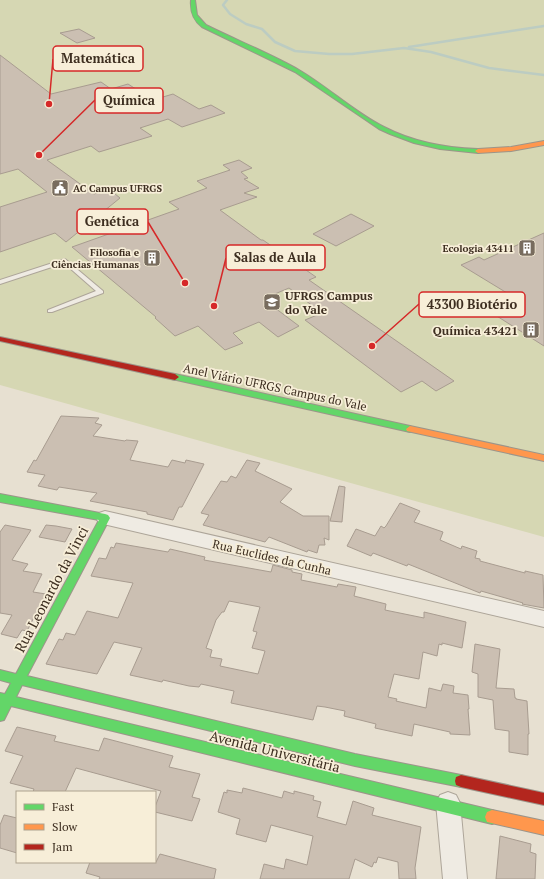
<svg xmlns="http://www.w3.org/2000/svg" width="544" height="879" viewBox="0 0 544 879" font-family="'PT Serif',serif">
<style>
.green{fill:#d6d7b3}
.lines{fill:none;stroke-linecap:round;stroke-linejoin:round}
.stream{stroke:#bcccc2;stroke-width:2.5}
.building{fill:#cbbfb2;stroke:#a89c90;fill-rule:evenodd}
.lane-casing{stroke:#ada599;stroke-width:2}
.street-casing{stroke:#ada599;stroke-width:2}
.fast-casing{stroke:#9c958a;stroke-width:2}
.slow-casing{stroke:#9c958a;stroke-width:2}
.jam-casing{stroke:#9c958a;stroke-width:2}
.lane{fill:#efebe3;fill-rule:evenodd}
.street{fill:#efebe3;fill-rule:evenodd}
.fast{fill:#63d668;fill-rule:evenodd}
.slow{fill:#ff974d;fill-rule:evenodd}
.jam{fill:#b3261e;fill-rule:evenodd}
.labels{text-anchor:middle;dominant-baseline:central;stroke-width:3.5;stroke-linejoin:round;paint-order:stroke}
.far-poi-label{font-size:10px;font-weight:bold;fill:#3d2e20;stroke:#f7eed8;text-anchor:end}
.poi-label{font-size:12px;font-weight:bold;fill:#3d2e20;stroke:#f7eed8;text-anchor:start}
.street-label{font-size:12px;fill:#3d2e20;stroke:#f7eed8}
.near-street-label{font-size:14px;fill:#3d2e20;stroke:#f7eed8}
.leader{fill:none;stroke:#d62828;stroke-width:1.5}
.callout-dot{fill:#d62828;stroke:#f7eed8;stroke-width:1.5}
.callout{fill:#f7eed8;stroke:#d62828;stroke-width:1.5}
.callout-label{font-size:13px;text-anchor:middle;font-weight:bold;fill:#3d2e20}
</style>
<rect width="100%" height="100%" fill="#e7e0d1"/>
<path class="green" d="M0,0H544V537L0,385Z"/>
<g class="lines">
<path class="stream" d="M227,0L223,5L230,14L246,24L262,29L275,42L295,51L329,54H352L404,48L431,52L489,68L544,75
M409,47L544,26"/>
</g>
<path class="building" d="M79,29L95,38L77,43L60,33Z
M0,55L51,94L101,82L111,89L128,84L153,100L173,94L199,109L211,105L225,113L182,127L168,119L140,128L152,136L99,152L91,146L47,160L94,194L109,189L120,198L66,242L55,233L0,252V207L47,192L18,169L0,174Z
M239,160L252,168L241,172L248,178L244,179L259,188L244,193L257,197L220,210L261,240H263L316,277L309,280L454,381L436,391L422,381L401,392L305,320L322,313L289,288L263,299L299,326L278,337L259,322L233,333L243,343L225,350L198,326L175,336L155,318L156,317L72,247L179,209L169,202L207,188L197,181L230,170L223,165Z
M351,214L374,226L336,246L313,234Z
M544,233V346L481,306L507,293L461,265L479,257L484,260Z
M61,416L99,418L95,423L102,425L93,436L125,441L126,440L138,441L130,460L168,467L172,460L185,463L186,460L204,464L182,507H179L173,520L147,514V512L90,501L97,493L59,487L57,490L38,486L45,475L27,472L34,460L36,461Z
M247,460L260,463L255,471L292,489L280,502L303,516H329V540L324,538L325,545H319L317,553L308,550L307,552L269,537L265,542L203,525L209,515L201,513L221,481L227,482L231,476L236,478Z
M339,486L345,487L342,522L330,521Z
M400,503L420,511L414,522L443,532L440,540L461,549L462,546L477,551L475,558L480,559V561L525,573V571L543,575L544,608L522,604L523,603L481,591L480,593L408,564L407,566L373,553L371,556L347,546L356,529L375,536L381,526L384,528L386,526Z
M5,525L31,530L12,560L28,564L23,571L42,574L33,592L46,594L27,631L22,630L17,638L1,634L12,615L0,613V532Z
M46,525L56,526L72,529L65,542L39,537Z
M116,543L168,552L170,549L205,557L204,560L271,572L273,565L292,570V572L302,574L301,580L337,587L338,584L356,587L354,596L386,604L385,610L424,618V612L466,622L462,648L442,643V645L439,644L437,656L423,652L419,679L394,674L388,697L397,699L396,701L426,708L429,688L441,691L443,684L454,686L453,693L468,695L469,709H468L470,735L450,734V732L414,724L412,736L375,728L376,724L344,716L345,711L325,707L317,706L313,720L231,703L234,691L201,684L199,687L189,686L163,680L162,682L130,675L142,648L114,642L97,674L46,664L59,639L63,640L66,633L75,635L87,611L118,618L133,583L91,576L99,558L106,559L111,547L114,548ZM229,601L260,607L253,631L257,632L252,648L265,651L258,674L220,666L222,659L210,657L212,650L206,648L216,620L222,612H224Z
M475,644L500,649L496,688L514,689L515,698H516V699L527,701L529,734H528V755L509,752V731L495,729L493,700L478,697V674L472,672Z
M17,727L56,736L54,741L99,751L104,738L173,756L169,767L200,774L192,797L200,799L192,821L155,812V807L161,791L76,768L65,792H33L34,789L10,783L23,756L5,751Z
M243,788L282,798L284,791L294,794V791L314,796L313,800L321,802L317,817L346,825L353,801L374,808L372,815L421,827L415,868L416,879H399L398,862L378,857L376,863L374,862L372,867L355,859L349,879H260L264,864L284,869L286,859L307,865L313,836L271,825L266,842L236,834L240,819L218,812L224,792L227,793V790L242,793Z
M4,815L17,818V853L0,848V825Z
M500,836L531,844L530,852L536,854L535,879H496Z
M160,854L216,869L214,879H99L100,877L86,873L90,862H156Z"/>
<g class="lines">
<defs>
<path id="lane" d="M65,259L103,291V293L52,312H48V310L96,291L64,263L0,284V280Z"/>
<path id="street" d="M105,511L544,611V627L99,523L96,518L99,513Z
M448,792L456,795L460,803L467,879H443L436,803L440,795Z"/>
<path id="fast" d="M191,0H195L197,15L206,25C236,40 269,53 299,70C328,87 354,112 384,127C413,142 446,148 478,149L481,151L478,153L440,149L414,143L390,134L379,129L295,72L202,27C193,20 190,12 191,0Z
M175,374L410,426L414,429L410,432L172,379L171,377L172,375Z
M0,494L105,514L108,515L110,518L27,676L355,754L461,775L466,777L467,781L466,785L461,787L355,766L22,685L16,697L492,810L497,812L499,817L497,822L492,824L11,706L4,720L0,721V693L5,694L11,683L0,680V670L16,674L99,520L0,502Z"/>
<path id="slow" d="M544,141V145L511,151L478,153L475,151L478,149L511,147Z
M410,426L544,455V461L407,431L406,429Z
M492,810L544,821V835L487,822L485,817L487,812Z"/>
<path id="jam" d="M0,337L175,374L179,377L175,380L0,341Z
M461,775L544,793V805L461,787L456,785L455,781L456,777Z"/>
</defs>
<use href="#lane" class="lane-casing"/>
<use href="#street" class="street-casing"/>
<use href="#fast" class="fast-casing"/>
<use href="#slow" class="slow-casing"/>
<use href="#jam" class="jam-casing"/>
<use href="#lane" class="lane"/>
<use href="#street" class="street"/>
<use href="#fast" class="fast"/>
<use href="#slow" class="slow"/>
<use href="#jam" class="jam"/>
</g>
<defs>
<symbol id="civic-square" viewBox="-11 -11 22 22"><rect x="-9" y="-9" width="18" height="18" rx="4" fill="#786c5e" stroke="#f7eed8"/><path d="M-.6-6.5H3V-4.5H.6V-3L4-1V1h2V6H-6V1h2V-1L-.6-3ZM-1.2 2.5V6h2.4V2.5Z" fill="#fff"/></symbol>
<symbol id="building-square" viewBox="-11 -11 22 22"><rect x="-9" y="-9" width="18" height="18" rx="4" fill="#786c5e" stroke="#f7eed8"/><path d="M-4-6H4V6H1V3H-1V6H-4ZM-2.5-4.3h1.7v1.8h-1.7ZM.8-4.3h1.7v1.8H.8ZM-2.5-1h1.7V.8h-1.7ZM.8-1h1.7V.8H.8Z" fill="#fff"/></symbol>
<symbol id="university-square" viewBox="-11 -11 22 22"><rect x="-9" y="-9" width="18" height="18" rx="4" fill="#786c5e" stroke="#f7eed8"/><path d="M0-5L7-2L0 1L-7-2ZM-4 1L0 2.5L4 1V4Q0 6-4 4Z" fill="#fff"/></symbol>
</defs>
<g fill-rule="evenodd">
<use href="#civic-square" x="50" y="178" width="20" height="20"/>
<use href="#building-square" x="517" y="238" width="20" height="20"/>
<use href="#building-square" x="142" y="248" width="20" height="20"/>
<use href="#university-square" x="262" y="292" width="20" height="20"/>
<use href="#building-square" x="521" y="320" width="20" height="20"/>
</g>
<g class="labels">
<g class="far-poi-label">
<text x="73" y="188" text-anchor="start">AC Campus UFRGS</text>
<text x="514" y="248">Ecologia 43411</text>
<text x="139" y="252">Filosofia e<tspan x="139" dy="12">Ciências Humanas</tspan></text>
</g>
<g class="poi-label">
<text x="285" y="295">UFRGS Campus<tspan x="285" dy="14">do Vale</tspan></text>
<text x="518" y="330" text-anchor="end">Química 43421</text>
</g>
<g class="street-label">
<text transform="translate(275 387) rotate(12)">Anel Viário UFRGS Campus do Vale</text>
<text transform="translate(272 557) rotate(13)">Rua Euclides da Cunha</text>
</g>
<g class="near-street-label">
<text transform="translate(51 589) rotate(-62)">Rua Leonardo da Vinci</text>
<text transform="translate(275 751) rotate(14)">Avenida Universitária</text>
</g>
</g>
<path class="leader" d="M49 104L53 59M39 155L95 100M185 283L148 222M214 306L226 258M372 346L419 304"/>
<g class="callout-dot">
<circle cx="49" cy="104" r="4"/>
<circle cx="39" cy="155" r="4"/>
<circle cx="185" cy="283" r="4"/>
<circle cx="214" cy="306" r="4"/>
<circle cx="372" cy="346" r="4"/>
</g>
<g class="callout">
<rect x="53" y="46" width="90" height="25" rx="4"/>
<rect x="95" y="88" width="68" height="25" rx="4"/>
<rect x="77" y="209" width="71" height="25" rx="4"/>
<rect x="226" y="245" width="99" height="25" rx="4"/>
<rect x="419" y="292" width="106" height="25" rx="4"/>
</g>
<g class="callout-label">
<text x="98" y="63">Matemática</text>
<text x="129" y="105">Química</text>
<text x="112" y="226">Genética</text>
<text x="275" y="262">Salas de Aula</text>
<text x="472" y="309">43300 Biotério</text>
</g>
<rect x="16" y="791" width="140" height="72" fill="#f7eed8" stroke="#ada18e"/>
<rect x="24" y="804" width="20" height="6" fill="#63d668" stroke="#ada18e"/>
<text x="52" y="811" font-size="12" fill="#3d2e20">Fast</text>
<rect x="24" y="824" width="20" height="6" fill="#ff974d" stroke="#ada18e"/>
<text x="52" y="831" font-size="12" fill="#3d2e20">Slow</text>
<rect x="24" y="844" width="20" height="6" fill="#b3261e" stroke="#ada18e"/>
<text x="52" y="851" font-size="12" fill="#3d2e20">Jam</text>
</svg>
